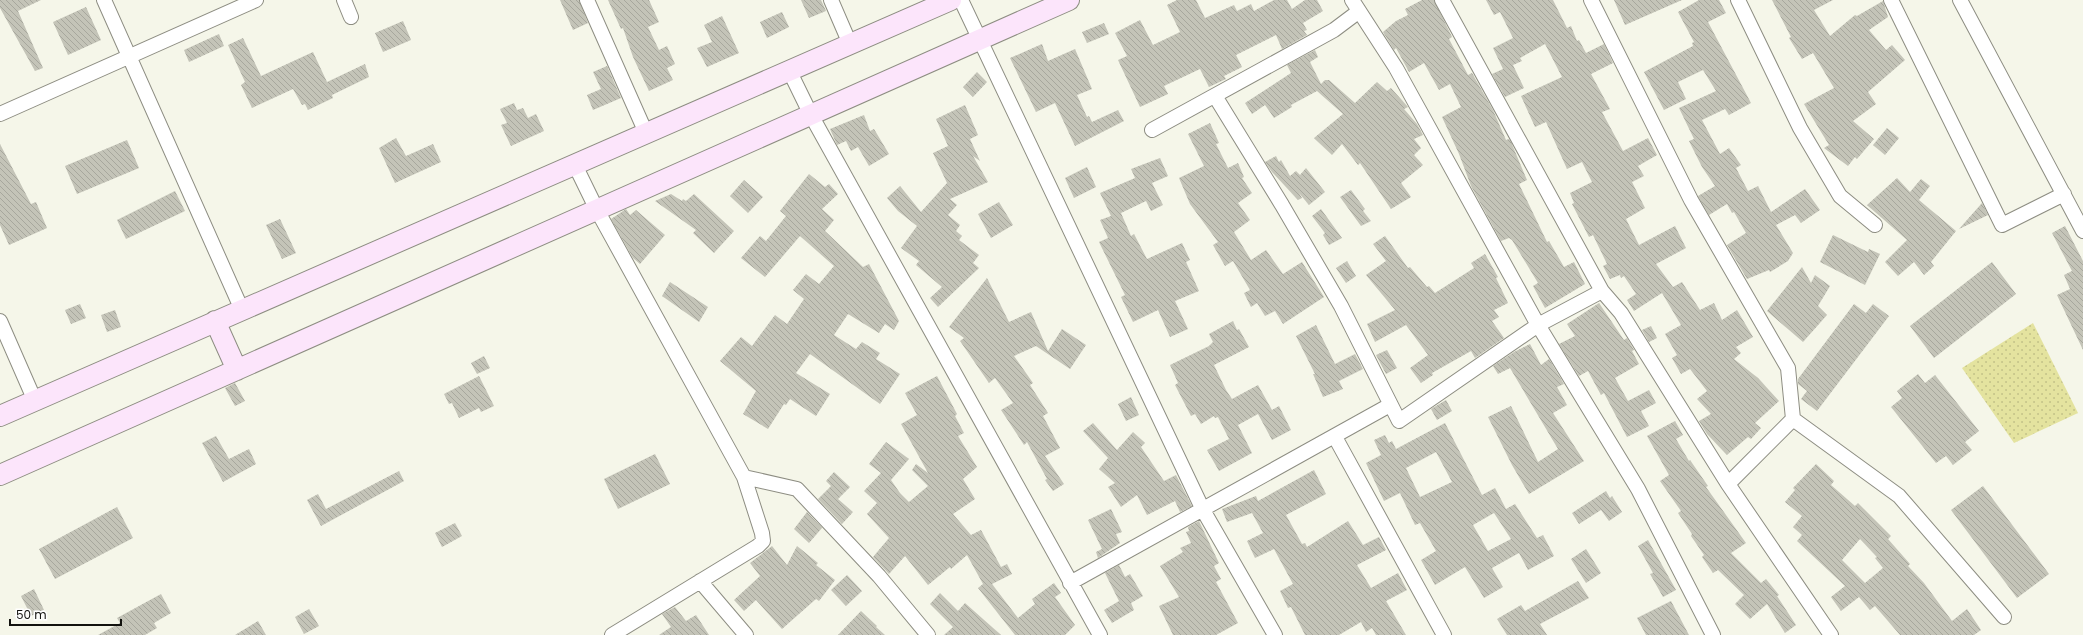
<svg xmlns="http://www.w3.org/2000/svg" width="2083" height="635" viewBox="0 0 2083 635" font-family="Poppins,sans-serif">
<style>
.park{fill:url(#park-dots)}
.building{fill:url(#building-back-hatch);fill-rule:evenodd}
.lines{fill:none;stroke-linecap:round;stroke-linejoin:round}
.minor-casing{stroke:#8d8d82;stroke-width:16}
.secondary-casing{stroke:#8d8d82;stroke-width:22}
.minor{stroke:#fff;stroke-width:14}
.secondary{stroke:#fce5fb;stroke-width:20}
</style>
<defs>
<pattern id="park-dots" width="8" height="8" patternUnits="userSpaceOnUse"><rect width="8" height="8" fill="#e4e39f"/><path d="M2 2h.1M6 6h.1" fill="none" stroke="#c3c288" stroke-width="1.8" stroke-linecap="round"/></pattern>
<pattern id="building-back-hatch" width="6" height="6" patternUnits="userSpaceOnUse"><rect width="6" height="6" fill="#c4c4b8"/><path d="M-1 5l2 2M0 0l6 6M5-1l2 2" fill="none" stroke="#a7a79d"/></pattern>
</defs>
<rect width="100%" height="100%" fill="#f5f6e9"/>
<path class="park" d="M2033,323L2078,413L2014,443L1962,368Z"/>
<path class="building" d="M0,0H41L18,11L43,68L35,71L0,8Z
M560,0H579L588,23L573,30Z
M608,0H649L659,22L648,27L659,50L667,46L675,64L667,68L673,80L649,91L633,57L623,28L621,29Z
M801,0H821L826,11L809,18Z
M1177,0H1196L1205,18L1234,5L1237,11L1251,4L1254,11L1274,0H1287L1292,9L1305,0H1317L1323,11L1303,23L1307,30L1304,31L1307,35L1282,49L1276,35L1236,55L1242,67L1224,76L1226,79L1209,87L1200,69L1164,86L1168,94L1140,107L1118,60L1127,56L1115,33L1140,20L1153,45L1180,32L1167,5Z
M1422,0H1434L1452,37L1449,39L1468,75L1472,73L1493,110L1506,140L1509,139L1511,142L1527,180L1519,184L1547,242L1549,241L1564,267L1574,262L1585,284L1545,308L1533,286L1538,283L1512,240L1509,238L1501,241L1471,186L1459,154L1442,117L1461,107L1450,84L1439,90L1424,63L1409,72L1396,48L1394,50L1383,32L1396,21L1408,15L1405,9Z
M1486,0H1553L1567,28L1571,26L1577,41L1579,40L1586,53L1604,44L1613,63L1591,74L1610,109L1602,112L1623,151L1648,138L1657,155L1638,166L1644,176L1632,182L1645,208L1626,219L1639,245L1675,226L1686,248L1656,264L1673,287L1682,282L1700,310L1714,303L1722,320L1737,310L1753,337L1736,347L1741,353L1734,359L1758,378L1779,401L1755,423L1761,428L1751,439L1748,437L1727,455L1707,434L1699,421L1711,414L1697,399L1707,391L1690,369L1681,374L1672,358L1677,355L1665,334L1681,325L1662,293L1634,311L1627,300L1636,294L1624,276L1621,278L1620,275L1610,279L1603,266L1607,264L1593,235L1589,237L1572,204L1574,203L1570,193L1592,182L1582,162L1567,169L1546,122L1535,127L1521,96L1562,77L1545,44L1520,58L1522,61L1513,65L1524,88L1505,97L1492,74L1503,69L1493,48L1513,38L1500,12L1494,15Z
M1614,0H1682L1625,25Z
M1699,0H1719L1726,13L1708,22L1751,103L1729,115L1725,109L1702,120L1720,154L1729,148L1741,165L1736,168L1748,191L1758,186L1771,212L1805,189L1820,210L1801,223L1795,215L1776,225L1793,253L1788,261L1770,272L1769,270L1747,279L1727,245L1746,233L1734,212L1732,213L1727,204L1709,215L1698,196L1715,186L1702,167L1689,141L1694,139L1679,108L1716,91L1703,70L1678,82L1686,99L1664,110L1644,72L1693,46L1692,43L1694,42L1678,12Z
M1772,0H1833L1814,10L1830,36L1855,15L1857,16L1883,1L1888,17L1869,30L1886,50L1892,45L1905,60L1868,92L1876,104L1853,121L1874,139L1857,159L1855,157L1848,166L1824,148L1829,145L1804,104L1834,88L1813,53L1802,59L1789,38L1791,37Z
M86,7L101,40L68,55L53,22Z
M782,12L789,27L767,38L760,22Z
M722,16L739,53L707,67L697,48L712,42L704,25Z
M403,21L411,40L383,52L375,33Z
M1104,23L1109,34L1087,43L1082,32Z
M219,34L224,46L189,62L184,50Z
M243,38L261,76L313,52L327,82L365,64L369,77L332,95L333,98L308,110L305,104L302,105L293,89L252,108L241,85L245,82L228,45Z
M1042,44L1048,61L1075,49L1092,89L1077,95L1087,117L1089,116L1092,122L1118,110L1124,121L1075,146L1055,103L1036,112L1010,58Z
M1315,50L1318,57L1310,62L1321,84L1325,80H1329L1355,103L1377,82L1387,91L1391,88L1408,107L1404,109L1417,124L1423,135L1414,139L1421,148L1414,155L1423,165L1401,183L1411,197L1391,209L1360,163L1358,165L1342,144L1332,155L1314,138L1343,114L1317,91L1291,105L1292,107L1274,118L1265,105L1252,114L1245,103L1291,73L1287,65Z
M607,66L621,98L593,110L587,95L601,89L593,72Z
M977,72L987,82L973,97L963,87Z
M514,103L517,110L523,108L528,118L536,114L544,131L511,146L501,125L507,123L500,109Z
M965,105L978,135L970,139L980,161L973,156L988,182L950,199L957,205L948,215L960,225L956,231L962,236L959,240L979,255L973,263L979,268L938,307L930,298L942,287L916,265L919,261L901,248L917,226L898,211L887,198L900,186L921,212L947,183L933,153L948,146L936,119Z
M864,115L870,131L874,129L889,154L869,166L858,147L851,151L846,141L837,145L830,129Z
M1210,123L1219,143L1216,144L1228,168L1238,163L1244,177L1242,178L1252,193L1238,203L1250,220L1234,232L1251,260L1266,250L1283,274L1302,262L1324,297L1283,324L1275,311L1265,316L1257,303L1251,307L1244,293L1250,290L1233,261L1225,266L1213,245L1218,242L1190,204L1179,178L1204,166L1188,134Z
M1887,128L1899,138L1885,155L1873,145Z
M396,138L406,156L433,144L441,162L395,183L379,148Z
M127,140L139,168L77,194L65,166Z
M0,144L31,204L36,202L47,228L9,245L0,225Z
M1276,156L1279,162L1281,160L1290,176L1296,171L1300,175L1306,168L1325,192L1309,205L1299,193L1302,198L1298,200L1272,172L1265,162Z
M1160,158L1168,176L1152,183L1163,205L1151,211L1146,201L1121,213L1131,236L1134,234L1147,259L1182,243L1190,260L1186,262L1199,291L1175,301L1188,329L1170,337L1158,310L1133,322L1121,297L1125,295L1099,242L1108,238L1100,220L1111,216L1100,193L1135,178L1131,169Z
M1087,167L1096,187L1074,198L1065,178Z
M809,174L825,187L829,184L838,194L822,209L834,220L825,231L863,267L869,264L899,321L894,330L885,324L879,333L848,314L834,335L856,349L862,342L880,353L876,359L900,374L880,404L810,354L796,373L830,394L816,416L790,399L786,405L784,404L768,429L743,414L756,391L720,361L741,337L752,346L775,315L787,324L804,299L793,290L806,274L819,284L834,266L800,236L765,277L741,258L760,236L766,241L786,216L780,211Z
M1897,178L1910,192L1921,179L1930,186L1919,200L1956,231L1931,262L1934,266L1924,275L1914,262L1898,276L1885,262L1907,240L1867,205Z
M744,180L763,197L748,213L730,196Z
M1351,190L1365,209L1363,211L1371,221L1361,226L1340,197Z
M175,191L185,211L126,239L117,220Z
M671,194L682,201L683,199L686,201L694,194L734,231L714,253L693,233L696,230L655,201Z
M999,202L1013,225L991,238L978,214Z
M1982,203L1988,215L1959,229Z
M626,209L630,215L636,210L665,235L640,264L633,258L611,219Z
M1321,209L1342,238L1329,245L1323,235L1325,233L1312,216Z
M280,219L296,253L282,259L266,225Z
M2065,226L2083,261V350L2057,295L2070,289L2064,275L2072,271L2052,233Z
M1833,235L1868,252L1869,249L1880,254L1865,285L1820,262Z
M1385,236L1408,268L1410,267L1427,287L1429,286L1435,293L1474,268L1471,263L1485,254L1498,277L1496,278L1508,303L1494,310L1499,317L1492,321L1504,338L1475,358L1471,351L1432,373L1433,375L1421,383L1410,368L1428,355L1406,325L1375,342L1367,324L1395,310L1366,275L1386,261L1373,244Z
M1347,261L1356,276L1346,283L1336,268Z
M1992,262L2016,294L1934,358L1910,326Z
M1802,267L1811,283L1815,275L1830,286L1818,306L1827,315L1803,342L1767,311Z
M987,278L1009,322L1031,312L1048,351L1062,329L1086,345L1070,369L1036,346L1014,356L1033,383L1030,385L1048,413L1043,416L1060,448L1045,456L1064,484L1053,491L1045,480L1047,479L1027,442L1024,445L1001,410L1013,403L995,378L989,383L960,341L964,338L949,327Z
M670,282L708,307L699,322L662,296Z
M1599,303L1624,340L1627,338L1634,350L1632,351L1639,364L1615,378L1628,401L1649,390L1656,403L1641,411L1649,426L1627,437L1604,393L1601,395L1588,371L1579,376L1559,344L1575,336L1567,324Z
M80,304L86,318L71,324L65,310Z
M1854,304L1866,313L1873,304L1889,316L1817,411L1801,399L1807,391L1798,384V379Z
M115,310L121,327L107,332L101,315Z
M1233,321L1237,330L1239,329L1249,347L1214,365L1226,390L1232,399L1258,385L1272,410L1279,406L1291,430L1272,440L1258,414L1238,425L1252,453L1219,471L1207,450L1229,439L1218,417L1215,418L1214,416L1201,424L1195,414L1191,416L1175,385L1178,383L1170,365L1209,346L1213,342L1209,334Z
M1316,325L1335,364L1355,354L1363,369L1339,381L1343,389L1323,397L1313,374H1315L1296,336Z
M1651,326L1657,338L1649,342L1642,330Z
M1530,344L1541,365L1549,359L1564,384L1557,387L1567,405L1553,413L1584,461L1529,494L1512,465L1488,417L1511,406L1538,462L1558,449L1510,368L1498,374L1493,366L1514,352Z
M1387,350L1397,368L1386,374L1376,355Z
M484,356L490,368L477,374L471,363Z
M1918,374L1925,383L1935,375L1979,431L1965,442L1972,450L1953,465L1946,456L1936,463L1891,407L1902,398L1897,391Z
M479,376L494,406L481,412L479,408L459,418L452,403L449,404L444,394Z
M937,376L957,414L955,416L964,433L958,436L977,467L963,479L975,499L953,514L971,535L981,530L1001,567L1007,564L1012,574L992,584L1018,618L1035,604L1032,599L1054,583L1061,593L1055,597L1075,625L1065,635H1015L978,588L983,584L967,555L951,569L950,567L928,585L905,556L889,574L873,557L889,538L867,514L877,503L864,491L881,473L869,464L886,442L909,459L891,480L900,493L909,502L928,486L912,470L916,464L928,473L901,424L917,415L905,393Z
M235,383L245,401L235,406L225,388Z
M1131,397L1139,415L1126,421L1118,404Z
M1446,400L1452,411L1437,420L1431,409Z
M1675,421L1683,435L1676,439L1689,461L1690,460L1708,486L1706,487L1746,543L1731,553L1761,583L1766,579L1779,595L1777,596L1796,625L1785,633L1767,604L1750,619L1735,604L1744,595L1718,570L1713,573L1702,557L1704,555L1691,536L1692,534L1678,513L1681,511L1660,481L1669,475L1647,436Z
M1093,423L1117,450L1133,432L1145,443L1141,447L1164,481L1176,475L1192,506L1180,512L1175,501L1147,515L1137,495L1121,507L1108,487L1115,483L1099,469L1108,458L1083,431Z
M1445,423L1482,495L1495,488L1506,509L1515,504L1537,538L1543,535L1554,556L1528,570L1519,553L1492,568L1503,587L1484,598L1465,567L1435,585L1421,560L1436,551L1420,523L1415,525L1400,493L1384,501L1366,463L1381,455L1374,440L1385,435L1389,443L1392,441L1396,449ZM1436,452L1452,482L1420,497L1406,468ZM1494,513L1511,539L1488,551L1473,525Z
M216,436L229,459L249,449L256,464L223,482L202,443Z
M655,454L670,484L618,509L604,479Z
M1816,464L1834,481L1831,485L1855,506L1858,503L1891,536L1888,539L1910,564L1908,566L1924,583L1952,621L1967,609L1981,630L1974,635H1900L1875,606L1870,610L1859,597L1841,611L1831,597L1845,586L1797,541L1802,535L1793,527L1802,516L1785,502L1795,490L1793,488ZM1860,539L1877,557L1875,558L1883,568L1865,583L1842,560Z
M1314,470L1326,494L1286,515L1302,544L1305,543L1307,547L1348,521L1363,545L1379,537L1386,550L1357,565L1371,588L1398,573L1407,590L1386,601L1406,635H1376L1372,628L1366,632L1361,622L1339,635H1305L1291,607L1288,608L1280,591L1293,584L1274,549L1255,558L1247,541L1263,533L1252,513L1227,522L1222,509L1256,496L1258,501Z
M399,471L404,481L321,526L307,500L318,494L326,509Z
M834,472L850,487L838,499L853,512L842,524L818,499L831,486L826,481Z
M1983,486L2049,574L2017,598L1951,510Z
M1606,491L1610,498L1612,496L1622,512L1609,521L1601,510L1579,524L1572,513Z
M117,507L133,538L55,579L39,549Z
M1111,509L1122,532L1116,534L1120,543L1098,558L1096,552L1102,549L1088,520Z
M807,512L822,528L809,543L794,529Z
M1199,521L1219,563L1214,566L1221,579L1216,582L1238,623L1216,635H1173L1159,606L1179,597L1160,566L1183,552L1180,548L1191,543L1186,532L1189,531L1188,527Z
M455,523L462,536L442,547L435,533Z
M1648,540L1676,590L1663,597L1650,574L1653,573L1638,546Z
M772,546L787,565L797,546L818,563L816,565L835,580L819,601L816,599L782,629L756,600L744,611L734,600L760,576L750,563Z
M1586,549L1601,573L1586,583L1571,559Z
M1119,565L1125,577L1130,574L1143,596L1131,603L1134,610L1112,623L1104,610L1119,601L1105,573Z
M847,575L862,591L846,606L831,590Z
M1578,581L1589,598L1540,624L1547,635H1507L1497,619L1521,605L1525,611Z
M34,589L44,610L31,616L21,596Z
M940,593L958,611L965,603L1001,635H944L953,627L930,604Z
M161,594L171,613L154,623L157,628L145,635H98L120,623L117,618Z
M1671,601L1689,635H1646L1637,618Z
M675,607L686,621L696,615L709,635H659L671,627L662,614Z
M309,609L319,626L304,634L295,617Z
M861,611L877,626L876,627L885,635H838Z
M258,621L266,635H235Z"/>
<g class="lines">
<defs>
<path id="minor" d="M104,0L242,310
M344,0L351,17
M587,0L646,133
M831,0L850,44
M961,0L1203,510L1275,635
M1352,0L1396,68L1538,325L1638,489L1713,635
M1442,0L1602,291L1621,313L1728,484L1831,635
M1591,0L1691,200L1788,368L1793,419L1899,496L2004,617
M1738,0L1800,128L1840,196L1875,225
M1891,0L2002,225L2064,194
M1960,0L2083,231
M789,70L811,115L1100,635
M1215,96L1282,205L1341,306L1399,421L1538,325L1602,291
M0,114L256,0
M1152,130L1334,30L1358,12
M575,165L597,210L744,477L762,533L763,541L758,546L612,635
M0,321L35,401
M1335,437L1444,635
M744,477L797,489L879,576L928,635
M1728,484L1793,419
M700,581L746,635
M1070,583L1390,405"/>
<path id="secondary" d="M215,321L237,370
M0,416L951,0
M0,475L1069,0"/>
</defs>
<use href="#minor" class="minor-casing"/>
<use href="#secondary" class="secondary-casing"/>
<use href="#minor" class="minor"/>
<use href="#secondary" class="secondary"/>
</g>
<path d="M10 619v6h111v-6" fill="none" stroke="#12120e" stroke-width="2"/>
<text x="16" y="619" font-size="12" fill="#12120e" stroke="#ffffff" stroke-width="3" paint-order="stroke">50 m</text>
</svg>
